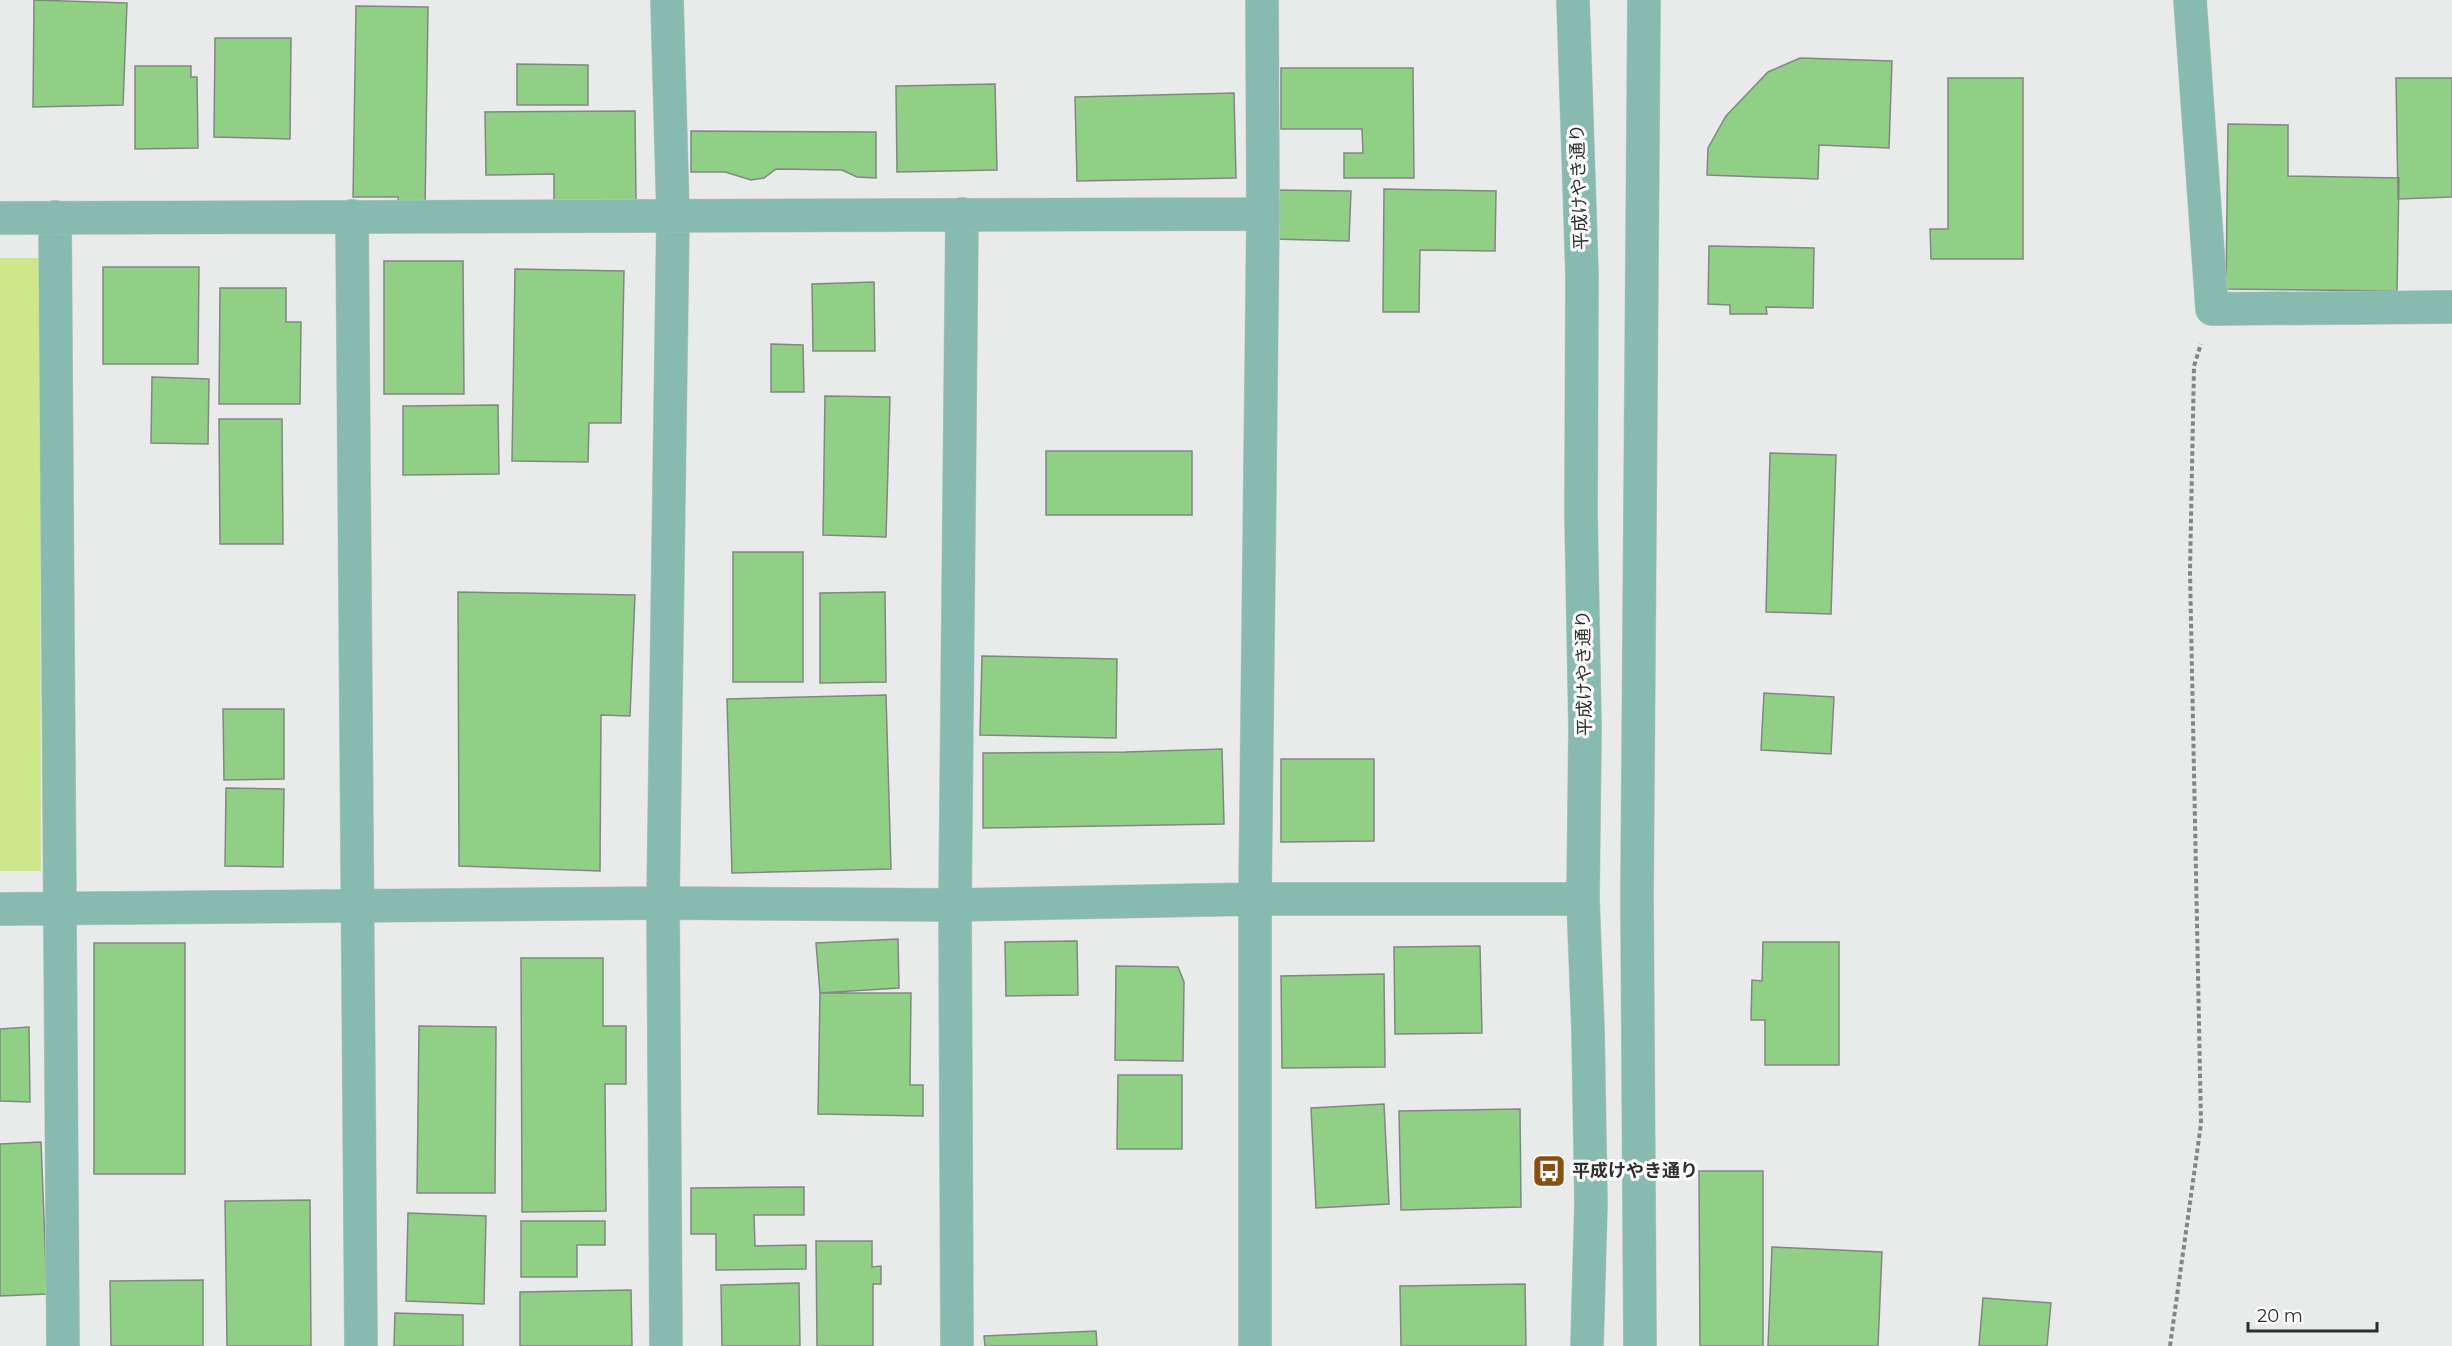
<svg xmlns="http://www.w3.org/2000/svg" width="2452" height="1346" viewBox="0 0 2452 1346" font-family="Montserrat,'Noto Sans JP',sans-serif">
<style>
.green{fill:#cee78a}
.building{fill:#8fd085;stroke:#848684;stroke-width:1.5}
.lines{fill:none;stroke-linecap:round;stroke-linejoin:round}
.minor-casing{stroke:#c6c9c8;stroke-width:34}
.path{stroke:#848686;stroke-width:4;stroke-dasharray:4.5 3;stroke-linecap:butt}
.minor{stroke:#88bbb0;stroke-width:33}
.labels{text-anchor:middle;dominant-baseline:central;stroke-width:6;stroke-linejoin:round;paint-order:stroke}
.street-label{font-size:18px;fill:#2d2e2e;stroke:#fff}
.poi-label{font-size:18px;font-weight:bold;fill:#2d2e2e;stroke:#fff;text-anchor:start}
</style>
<rect width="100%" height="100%" fill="#e8ebea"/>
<path class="green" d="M0,258H40L41,871H0Z"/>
<path class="building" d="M34,0L127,3L123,105L33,107Z
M356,6L428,7L425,210L399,209L398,197H353Z
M215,38H291L290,139L214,137Z
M1800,58L1892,61L1889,148L1819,145L1818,179L1707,175L1708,148L1726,116L1768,72Z
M517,64L588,65V105H517Z
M135,66H191V77H197L198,148L135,149Z
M1281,68H1413L1414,178H1344V153H1363L1362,129H1281Z
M1948,78H2023V259H1931L1930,229H1948Z
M2396,78H2452V197L2398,199Z
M995,84L997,170L897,172L896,86Z
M1234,93L1236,178L1077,181L1075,97Z
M635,111L636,201L554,202V174L486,175L485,112Z
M2228,124L2288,125V176L2399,178L2397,291L2226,289Z
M691,131L876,132V178L857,177L842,170L776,169L764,178L751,180L725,172H691Z
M1384,189L1496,191L1495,251L1420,250L1419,312H1383Z
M1274,190L1351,191L1349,241L1273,239Z
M1709,246L1814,248L1813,308L1766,307L1767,314H1730V305L1708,304Z
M384,261H463L464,394H384Z
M103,267H199L198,364H103Z
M515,269L624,271L621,423H589L588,462L512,461Z
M874,282L875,351H813L812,284Z
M220,288H286V322H301L300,404H219Z
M771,344L803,345L804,392H771Z
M152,377L209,379L208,444L151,443Z
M825,396L890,397L886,537L823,535Z
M498,405L499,474L403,475V406Z
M219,419H282L283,544H220Z
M1046,451H1192V515H1046Z
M1770,453L1836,455L1831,614L1766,612Z
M733,552H803V682H733Z
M458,592L635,595L630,716L601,715L600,871L459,866Z
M885,592L886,682L820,683V593Z
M982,656L1117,659L1116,738L980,735Z
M1764,693L1834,697L1831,754L1761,750Z
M886,695L891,869L732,873L727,699Z
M223,709H284V779L224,780Z
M1222,749L1224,824L983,828V753L1125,752Z
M1281,759H1374V841L1281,842Z
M226,788L284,789L283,867L225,866Z
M898,939L899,988L820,993L816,943Z
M1077,941L1078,995L1006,996L1005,942Z
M1763,942H1839V1065H1765V1020H1751L1752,980L1762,981Z
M94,943H185V1174H94Z
M1480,946L1482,1033L1395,1034L1394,947Z
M521,958H603V1026H626V1084H605L606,1211L522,1212Z
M1116,966L1178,967L1184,982L1183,1061L1115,1060Z
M1384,974L1385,1067L1282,1068L1281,976Z
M820,993H911L910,1085H923V1116L818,1114Z
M419,1026L496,1027L495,1193H417Z
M29,1027L30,1102L0,1101V1029Z
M1118,1075H1182V1149H1117Z
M1384,1104L1389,1204L1316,1208L1311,1108Z
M1520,1109L1521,1207L1401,1210L1399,1111Z
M41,1142L47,1294L0,1296V1144Z
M1699,1171H1763V1346H1700Z
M804,1187V1215H754L755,1246L806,1245V1269L716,1270V1234H691V1188Z
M310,1200L311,1346H227L225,1201Z
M408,1213L486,1216L484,1304L406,1301Z
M521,1221H605V1245H577V1277H521Z
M816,1241H872V1267L881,1266V1284H873V1346H817Z
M1772,1247L1882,1252L1878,1346H1768Z
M203,1280V1346H111L110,1281Z
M799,1283L800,1346H722L721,1285Z
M1525,1284L1526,1346H1401L1400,1286Z
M631,1290L632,1346H520V1292Z
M1983,1298L2051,1303L2047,1346H1979Z
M395,1313L463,1315V1346H394Z
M1096,1331L1097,1346H985L984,1336Z"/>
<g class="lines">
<defs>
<path id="minor" d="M1573,0L1582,275L1581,514L1585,729L1583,899L1588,1031L1591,1203L1587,1346
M2190,0L2212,309L2452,307
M352,216L361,1346
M55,217L63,1346
M0,218L1263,214
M0,909L663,903L955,905L1255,899H1583
M666,1346L663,903L673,215L667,0
M957,1346L955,905L962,214
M1255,1346V899L1263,214L1262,0
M1640,1346L1637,897L1644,0"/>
</defs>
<use href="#minor" class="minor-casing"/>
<path class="path" d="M2170,1346L2201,1124L2190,571L2194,366L2201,344"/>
<use href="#minor" class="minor"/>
</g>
<defs>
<symbol id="bus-square" viewBox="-11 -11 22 22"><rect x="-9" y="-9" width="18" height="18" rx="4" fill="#8a4f0b" stroke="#fff"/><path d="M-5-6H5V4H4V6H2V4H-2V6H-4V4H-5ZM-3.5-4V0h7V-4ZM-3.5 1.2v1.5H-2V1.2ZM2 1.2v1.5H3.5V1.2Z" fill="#fff"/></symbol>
</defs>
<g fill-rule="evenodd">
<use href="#bus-square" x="1530" y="1152" width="38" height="38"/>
</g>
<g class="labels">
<g class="street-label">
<text transform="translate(1579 187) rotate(-92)">平成けやき通り</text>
<text transform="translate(1584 673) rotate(-91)">平成けやき通り</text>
</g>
<g class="poi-label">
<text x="1572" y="1171">平成けやき通り</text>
</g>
</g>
<path d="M2248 1322v9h129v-9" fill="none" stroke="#2d2e2e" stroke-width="3"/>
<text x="2257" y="1322" font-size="18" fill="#2d2e2e" stroke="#ffffff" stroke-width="4.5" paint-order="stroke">20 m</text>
</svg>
